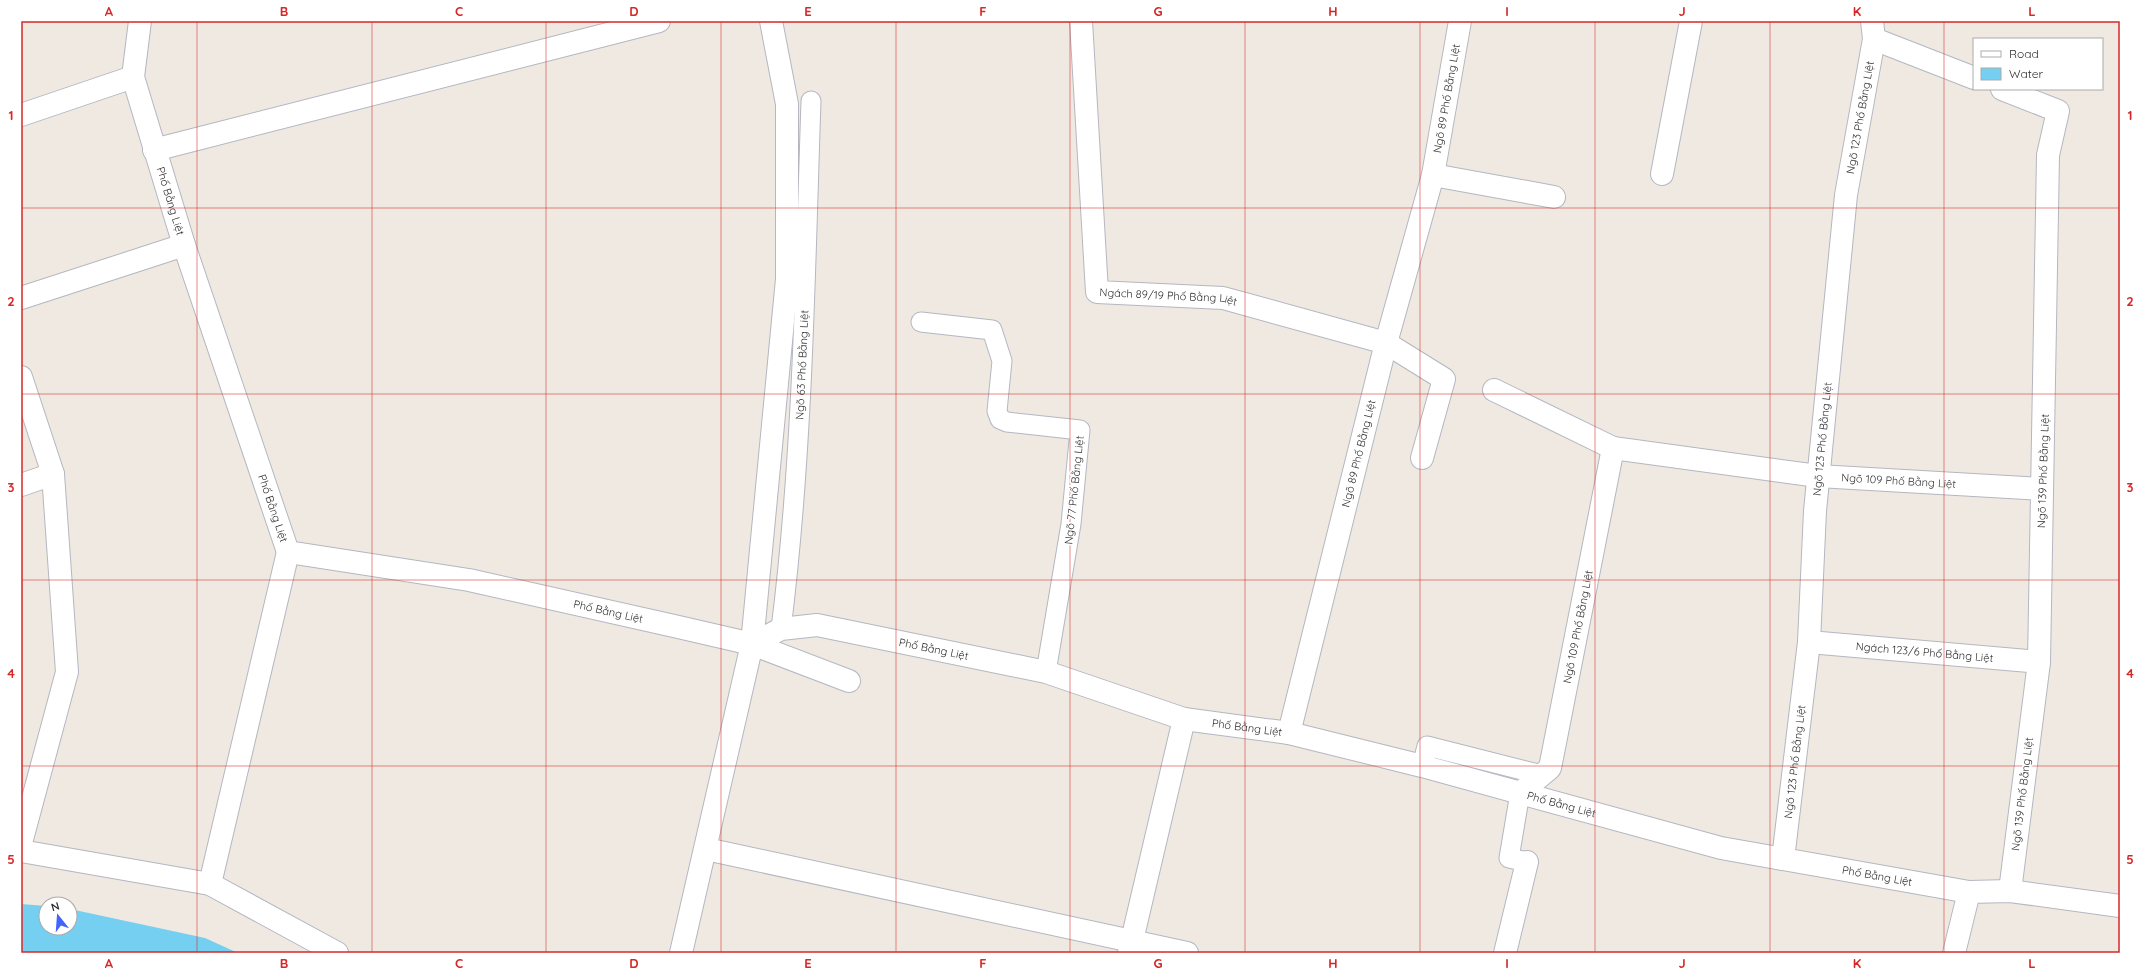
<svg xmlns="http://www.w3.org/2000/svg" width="2141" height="974" viewBox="0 0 2141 974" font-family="Quicksand,sans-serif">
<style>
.water{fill:#75cff0}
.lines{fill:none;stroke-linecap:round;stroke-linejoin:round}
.lane-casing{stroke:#b4b7c1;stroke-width:21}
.street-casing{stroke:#b4b7c1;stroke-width:24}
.secondary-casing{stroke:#b4b7c1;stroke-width:24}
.lane{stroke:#fff;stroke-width:19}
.street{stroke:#fff;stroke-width:22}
.secondary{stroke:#fff;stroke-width:22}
.grid{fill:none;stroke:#d62828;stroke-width:1;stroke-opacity:0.55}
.labels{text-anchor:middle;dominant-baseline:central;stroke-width:3.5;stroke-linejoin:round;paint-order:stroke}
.street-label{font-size:11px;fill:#2e2e2e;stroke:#fff}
.neatline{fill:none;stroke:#d62828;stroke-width:1.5}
.grid-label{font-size:13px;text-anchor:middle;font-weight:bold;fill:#d62828}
</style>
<rect width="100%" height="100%" fill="#efe9e1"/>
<path class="water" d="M21,904L46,906V928H70V909L205,938L238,953H21Z"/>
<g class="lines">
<defs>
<g id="lane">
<path d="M921,322L992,330L1002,361L997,411L1000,419L1007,422L1080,430L1071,524L1046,672"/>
<path id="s1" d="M781,629C803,454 805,277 811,101"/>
<path d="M1422,766L1427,746L1542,775"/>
<path d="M1520,793L1509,858L1527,862"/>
</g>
<g id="street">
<path id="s2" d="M140,21L133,77L184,245L288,552L469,580L674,626L752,644L849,681"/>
<path id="s3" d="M1081,21L1097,292L1223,298L1386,343L1444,379L1422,458"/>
<path d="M1874,39L1974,78"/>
<path d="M2002,89L2058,111L2048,155L2039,662L2010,891"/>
<path d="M21,115L133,77"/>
<path d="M154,150L659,21"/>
<path d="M1662,174L1691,21"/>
<path d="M1433,175L1554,197"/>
<path d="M21,298L184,245"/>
<path d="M21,377L53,474L67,672L21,843"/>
<path id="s4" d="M1494,390L1613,448L1818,476L2042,489"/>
<path d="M21,485L53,474"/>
<path id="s5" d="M1809,642L2039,662"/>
<path id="s6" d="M752,644L781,629L817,625L1046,672L1184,719L1289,733L1422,766L1721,848L1969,892L2010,891L2120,906"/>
<path id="s7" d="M1289,733L1386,343L1433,175L1460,21"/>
<path id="s8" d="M1520,793L1550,768L1613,448"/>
<path d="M706,849L1187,953"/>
<path id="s9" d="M1783,859L1809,642L1815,511L1846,195L1874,39L1872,21"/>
<path d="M210,884L288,552"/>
<path d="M681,953L752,644L787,279V104L771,21"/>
<path d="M1129,953L1184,719"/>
<path d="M1505,953L1527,862"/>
<path d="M1954,953L1969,892"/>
</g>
<path id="secondary" d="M21,851L210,884L337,953"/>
</defs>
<use href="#lane" class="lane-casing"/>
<use href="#street" class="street-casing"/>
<use href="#secondary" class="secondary-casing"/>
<use href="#lane" class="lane"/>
<use href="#street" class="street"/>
<use href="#secondary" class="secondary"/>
</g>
<path class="grid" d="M197,21V953M372,21V953M546,21V953M721,21V953M896,21V953M1070,21V953M1245,21V953M1420,21V953M1595,21V953M1770,21V953M1944,21V953M21,208H2120M21,394H2120M21,580H2120M21,766H2120"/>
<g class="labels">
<g class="street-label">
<text stroke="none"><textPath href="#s7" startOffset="654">Ngõ 89 Phố Bằng Liệt</textPath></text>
<text stroke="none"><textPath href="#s9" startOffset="746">Ngõ 123 Phố Bằng Liệt</textPath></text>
<text stroke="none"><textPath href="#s2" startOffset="186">Phố Bằng Liệt</textPath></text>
<text stroke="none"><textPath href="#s3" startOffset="343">Ngách 89/19 Phố Bằng Liệt</textPath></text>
<text stroke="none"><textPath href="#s1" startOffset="265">Ngõ 63 Phố Bằng Liệt</textPath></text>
<text stroke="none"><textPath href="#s9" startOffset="422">Ngõ 123 Phố Bằng Liệt</textPath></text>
<text stroke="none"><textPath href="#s7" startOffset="288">Ngõ 89 Phố Bằng Liệt</textPath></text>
<text transform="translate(2043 471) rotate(-88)">Ngõ 139 Phố Bằng Liệt</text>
<text stroke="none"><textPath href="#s4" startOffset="420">Ngõ 109 Phố Bằng Liệt</textPath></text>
<text transform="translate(1074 490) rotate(-84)">Ngõ 77 Phố Bằng Liệt</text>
<text stroke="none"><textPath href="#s2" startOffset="510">Phố Bằng Liệt</textPath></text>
<text stroke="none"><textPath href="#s2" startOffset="882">Phố Bằng Liệt</textPath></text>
<text stroke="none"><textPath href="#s8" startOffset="183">Ngõ 109 Phố Bằng Liệt</textPath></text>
<text stroke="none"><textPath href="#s6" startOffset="188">Phố Bằng Liệt</textPath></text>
<text stroke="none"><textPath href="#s5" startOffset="116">Ngách 123/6 Phố Bằng Liệt</textPath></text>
<text stroke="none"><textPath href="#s6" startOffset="512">Phố Bằng Liệt</textPath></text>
<text stroke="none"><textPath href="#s9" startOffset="98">Ngõ 123 Phố Bằng Liệt</textPath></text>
<text transform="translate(2022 794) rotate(-83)">Ngõ 139 Phố Bằng Liệt</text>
<text stroke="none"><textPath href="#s6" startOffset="836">Phố Bằng Liệt</textPath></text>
<text stroke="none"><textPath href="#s6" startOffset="1160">Phố Bằng Liệt</textPath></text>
</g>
</g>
<rect width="2141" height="974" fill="none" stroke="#ffffff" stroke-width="44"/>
<rect x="1973" y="38" width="130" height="52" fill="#ffffff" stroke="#ababab"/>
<rect x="1981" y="51" width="20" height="6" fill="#ffffff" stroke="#ababab"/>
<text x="2009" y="58" font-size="12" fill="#2e2e2e">Road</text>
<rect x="1981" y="68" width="20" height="12" fill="#75cff0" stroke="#ababab"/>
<text x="2009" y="78" font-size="12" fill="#2e2e2e">Water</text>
<g transform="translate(58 916) rotate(343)"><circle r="19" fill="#ffffff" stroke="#ababab"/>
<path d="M0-3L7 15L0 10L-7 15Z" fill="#4264fb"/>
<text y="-6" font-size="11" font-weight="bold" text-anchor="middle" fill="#2e2e2e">N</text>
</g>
<rect x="22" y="22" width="2097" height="930" class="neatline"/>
<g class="grid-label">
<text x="109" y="16">A</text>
<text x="284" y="16">B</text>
<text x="459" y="16">C</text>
<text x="634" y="16">D</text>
<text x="808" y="16">E</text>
<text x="983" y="16">F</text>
<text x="1158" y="16">G</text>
<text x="1333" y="16">H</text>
<text x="1507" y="16">I</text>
<text x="1682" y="16">J</text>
<text x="1857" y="16">K</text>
<text x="2032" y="16">L</text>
<text x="11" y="120">1</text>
<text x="2130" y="120">1</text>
<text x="11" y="306">2</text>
<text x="2130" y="306">2</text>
<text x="11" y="492">3</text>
<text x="2130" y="492">3</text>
<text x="11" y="678">4</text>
<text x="2130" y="678">4</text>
<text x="11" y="864">5</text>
<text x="2130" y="864">5</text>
<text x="109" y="968">A</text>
<text x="284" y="968">B</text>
<text x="459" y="968">C</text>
<text x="634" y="968">D</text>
<text x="808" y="968">E</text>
<text x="983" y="968">F</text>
<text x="1158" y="968">G</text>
<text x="1333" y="968">H</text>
<text x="1507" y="968">I</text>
<text x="1682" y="968">J</text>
<text x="1857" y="968">K</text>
<text x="2032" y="968">L</text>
</g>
</svg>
